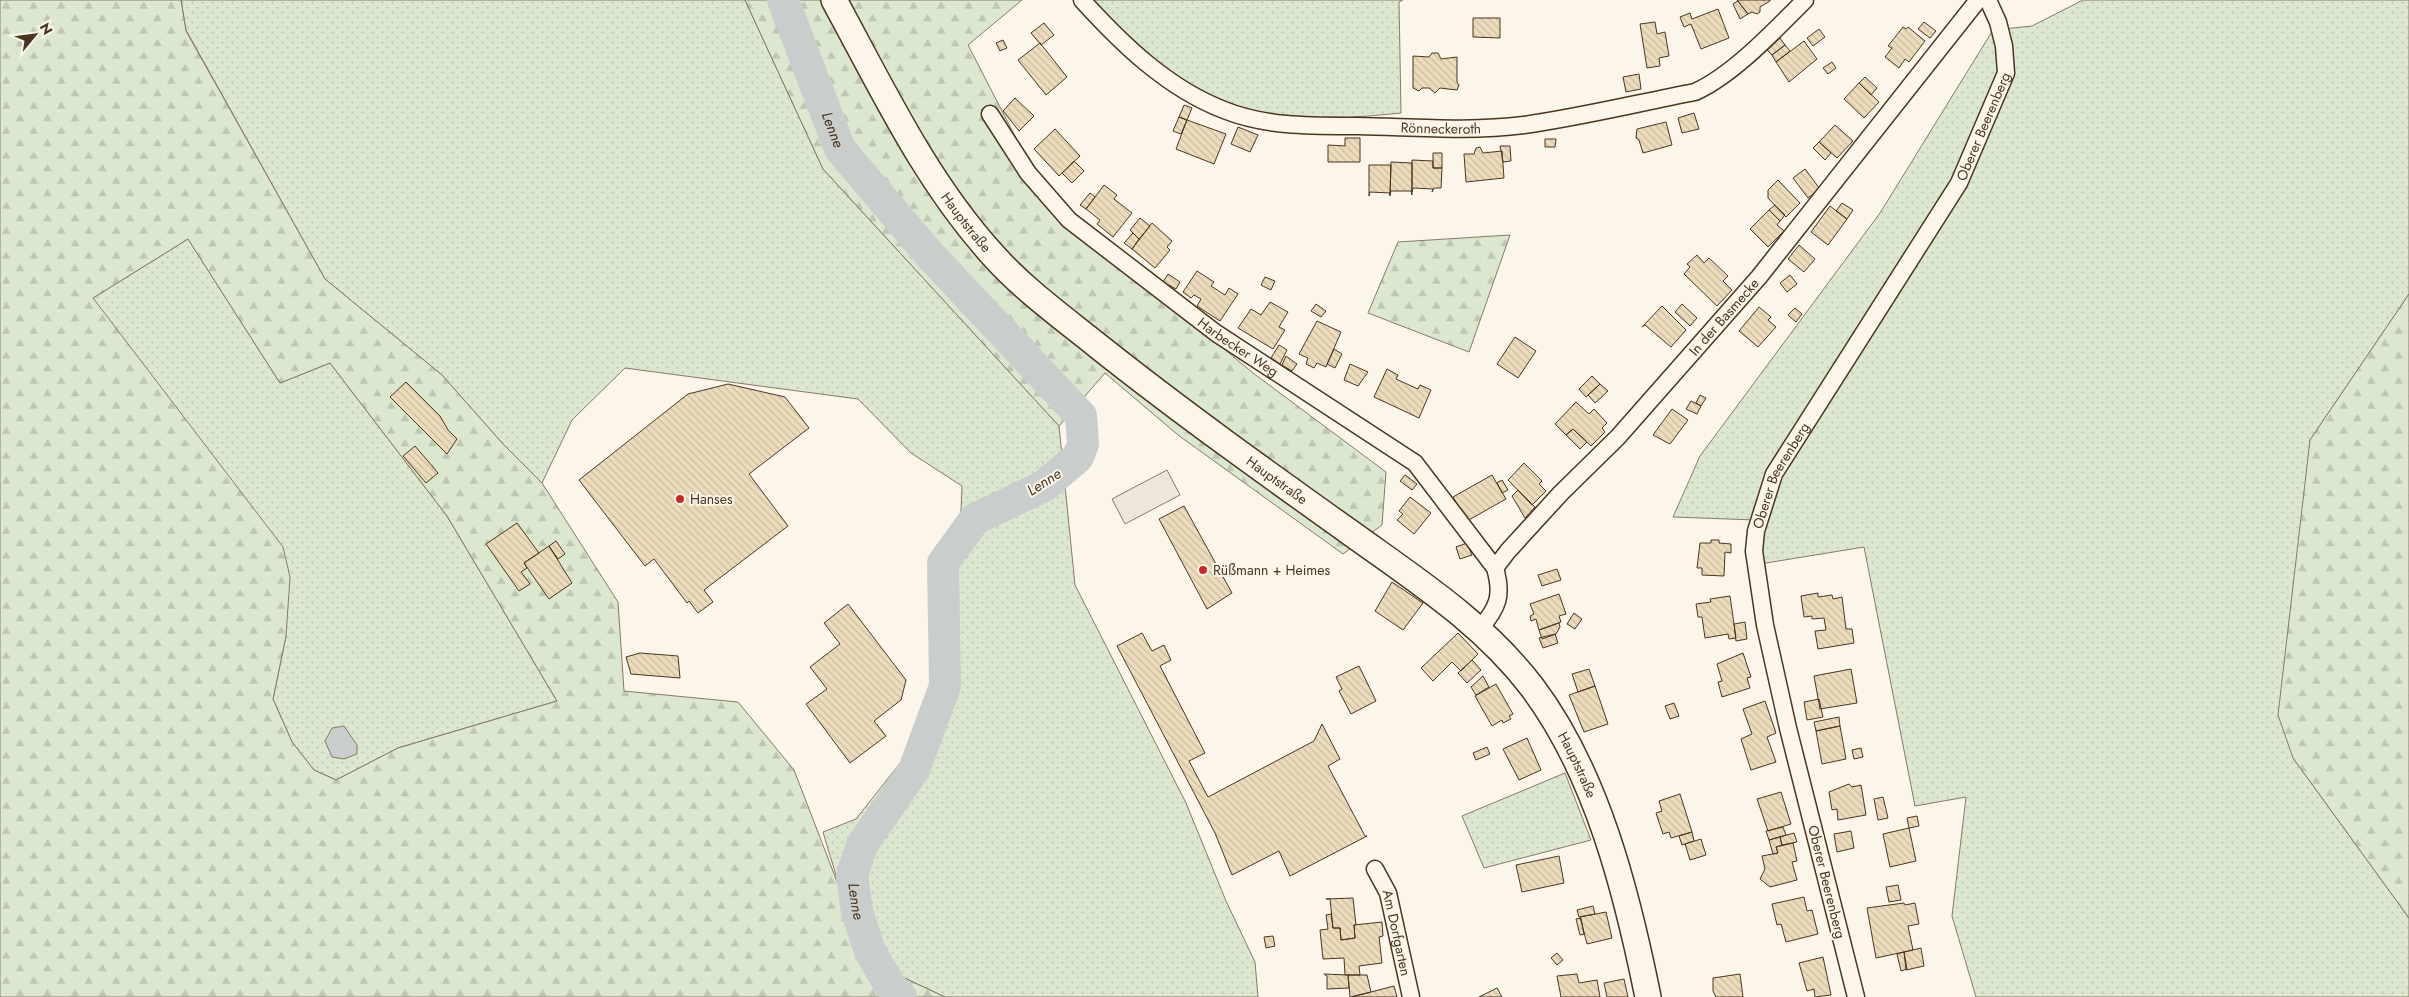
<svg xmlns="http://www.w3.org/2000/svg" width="2409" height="997" viewBox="0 0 2409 997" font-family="Jost,sans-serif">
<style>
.grass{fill:url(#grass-dots);stroke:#887966}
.forest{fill:url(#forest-firs);stroke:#887966;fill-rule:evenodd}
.parking{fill:#ede7d9;stroke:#887966}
.water{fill:#c9cecd;stroke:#887966}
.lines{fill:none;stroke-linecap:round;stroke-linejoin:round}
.river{stroke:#c9cecd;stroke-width:32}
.building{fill:url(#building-back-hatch);stroke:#4a3520}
.minor-casing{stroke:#4a3520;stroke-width:19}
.primary-casing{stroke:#4a3520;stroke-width:28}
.minor{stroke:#fbf6e9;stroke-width:16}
.primary{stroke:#fbf6e9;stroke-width:25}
.poi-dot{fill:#c62828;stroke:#fbf6e9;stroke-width:2}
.labels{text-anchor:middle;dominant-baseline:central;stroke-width:4;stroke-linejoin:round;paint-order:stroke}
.street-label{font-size:14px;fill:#4a3520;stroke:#fbf6e9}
.poi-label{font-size:14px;fill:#4a3520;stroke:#fbf6e9;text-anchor:start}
.water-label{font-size:15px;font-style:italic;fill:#4a3520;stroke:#fbf6e9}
</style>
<defs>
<pattern id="grass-dots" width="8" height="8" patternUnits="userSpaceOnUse" patternTransform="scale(1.25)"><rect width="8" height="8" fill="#dce7d0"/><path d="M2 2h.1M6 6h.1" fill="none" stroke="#bec7b2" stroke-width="1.8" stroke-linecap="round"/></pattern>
<pattern id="forest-firs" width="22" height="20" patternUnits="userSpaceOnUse" patternTransform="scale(1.25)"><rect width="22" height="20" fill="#dce7d0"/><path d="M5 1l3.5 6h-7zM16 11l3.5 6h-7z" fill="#bec7b2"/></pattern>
<pattern id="building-back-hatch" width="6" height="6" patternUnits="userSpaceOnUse" patternTransform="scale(1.25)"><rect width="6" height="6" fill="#ecdcbc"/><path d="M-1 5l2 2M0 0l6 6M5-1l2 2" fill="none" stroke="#ccbda1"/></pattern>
</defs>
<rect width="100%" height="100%" fill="#fbf6e9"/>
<path class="grass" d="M181,0H745L823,169L1059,426L1075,585L1186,803L1226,901L1255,962L1258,997H945L900,976L841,892L823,832L856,819L953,696L962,486L911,453L858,399L625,368L572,420L542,483L503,444L442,375L325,279L186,30Z
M1092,0H1403L1399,2L1401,113C1349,118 1298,123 1246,112C1239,111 1230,110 1223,107C1174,86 1124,42 1092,0Z
M2083,0H2409V294L2310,440L2293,758L2409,918V997H1976L1952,916L1966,797L1915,806L1864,547L1760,564L1755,520L1673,517L1700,456L1880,213L1993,30L2032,26Z
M188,239L280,383L330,363L447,516L557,701L398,748L336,780L314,770L292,742L273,699L286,636L93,298Z
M1565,773L1591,840L1484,868L1462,816Z"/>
<path class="forest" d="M0,0H181L186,31L325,279L442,375L503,444L542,483L618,602L624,691L738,702L794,770L841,892L900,976L945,997H0ZM188,239L280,383L330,363L447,516L557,701L398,748L336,780L314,770L292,742L273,699L286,636L290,577L283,547L93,298Z
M745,0H1022L968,45L1016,138L1069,220L1253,373L1386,472L1382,525L1343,554L1178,435L1105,373L1059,426L823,169Z
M1510,235L1469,352L1368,313L1398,242Z
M2409,294V918L2293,758L2278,715L2310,440Z"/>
<path class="parking" d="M1167,470L1180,495L1125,524L1112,499Z"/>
<path class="water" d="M344,726L357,745V754L344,759L332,757L325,741L332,728Z"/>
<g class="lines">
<path class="river" id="s1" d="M783,0L840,149L929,254L1081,416L1083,444L1078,457L1044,486L975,519L943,563L945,686L914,770L862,845L852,875L857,912L870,951L889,984L901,997"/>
</g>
<path class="building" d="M1737,0H1770V1L1760,7V12L1757,14L1752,12L1748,14Z
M1738,1L1748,14L1740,19L1733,4Z
M1718,9L1729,38L1701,49L1691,24L1684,27L1680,17L1690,13L1692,19Z
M1473,18H1500V38L1473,37Z
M1655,22L1657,34L1665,32L1669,56L1659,58L1660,66L1647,68L1640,24Z
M1924,22L1936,31L1930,38L1918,29Z
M1044,23L1054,35L1041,45L1031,33Z
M1903,27L1906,29L1908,27L1925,41L1909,62L1905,59L1899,68L1885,57L1892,48L1888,46Z
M1819,29L1825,37L1813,46L1807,38Z
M1780,38L1785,45L1772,55L1767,50Z
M1003,40L1007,48L1000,51L996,43Z
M1804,41L1817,59L1789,82L1776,62Z
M1040,43L1067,77L1046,95L1018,60Z
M1785,45L1790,51L1776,62L1772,55Z
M1432,53H1438L1441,59L1457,57V82L1459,85L1457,90L1440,88L1435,93L1429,88H1422L1419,91L1413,88V56L1429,57Z
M1832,62L1836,68L1828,74L1823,68Z
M1639,74L1641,89L1626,92L1623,77Z
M1865,77L1877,88L1871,95L1859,83Z
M1859,83L1879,102L1864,118L1844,99Z
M1015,98L1034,116L1019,131L1003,111Z
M1184,105L1192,108L1187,120L1179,117Z
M1694,113L1699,129L1682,133L1678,118Z
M1179,117L1187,120L1181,134L1173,131Z
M1187,120L1226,134L1214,164L1176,149Z
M1666,122L1672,145L1643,153L1639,140L1636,138L1637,129Z
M1835,125L1853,141L1837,158L1819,142Z
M1238,127L1258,135L1250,152L1231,144Z
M1055,129L1080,156L1059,176L1034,149Z
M1345,138H1360V162H1328V145L1345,146Z
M1545,139H1556L1555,147H1545Z
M1819,142L1831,153L1825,160L1813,148Z
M1500,146H1510L1511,161L1503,162Z
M1480,147L1483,153L1502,151L1504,178L1466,182L1464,154H1474L1476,148Z
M1433,153H1442V168H1433Z
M1412,160L1433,161V168H1442L1441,188H1434L1432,192L1433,189L1413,188L1412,192Z
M1074,161L1084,171L1072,183L1062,173Z
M1391,162L1412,163V195L1411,191H1391L1390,195Z
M1369,165H1391L1390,196V193L1370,192L1369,196Z
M1805,169L1820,189L1808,198L1793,178Z
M1778,180L1800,203L1786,217L1768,198V190Z
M1104,185L1117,195L1114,199L1132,213L1113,237L1097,224L1100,220L1086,209Z
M1090,193L1095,197L1086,209L1080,205Z
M1842,203L1853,210L1847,219L1836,211Z
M1775,205L1785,215L1780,221L1769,210Z
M1830,206L1847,219L1828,245L1811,232Z
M1769,210L1780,221L1777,225L1784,231L1768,247L1750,229Z
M1140,218L1150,226L1139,239L1130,230Z
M1152,223L1172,241L1167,247L1170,250L1155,268L1132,249Z
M1133,233L1139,239L1132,249L1124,243Z
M1799,245L1815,259L1804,272L1788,259Z
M1697,255L1704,263L1709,258L1728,276L1723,281L1732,290L1717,306L1684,274L1690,267L1687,264Z
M1197,271L1214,282L1211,286L1225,295L1229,288L1238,294L1220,321L1197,306L1201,299L1194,295L1191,298L1183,292Z
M1168,274L1180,282L1176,289L1163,282Z
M1790,275L1797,284L1787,292L1780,283Z
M1265,277L1275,281L1271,290L1261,285Z
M1270,302L1288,312L1279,327L1285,330L1273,349L1238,328L1251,309L1261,315Z
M1316,304L1326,311L1321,317L1311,311Z
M1682,304L1697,318L1690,326L1675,312Z
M1662,306L1686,330L1671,347L1645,325L1642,327Z
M1759,307L1771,317L1768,320L1776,327L1758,347L1739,331Z
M1795,308L1802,314L1796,322L1788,315Z
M1317,321L1341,332L1326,367L1317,363L1314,368L1306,364L1308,358L1299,354Z
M1515,337L1536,351L1518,378L1497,364Z
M1279,345L1287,350L1280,364L1271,358Z
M1334,349L1342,354L1335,368L1327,364Z
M1286,356L1297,364L1292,371L1282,365Z
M1350,364L1368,372L1358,386L1344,380Z
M1387,369L1398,375L1396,379L1418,389L1420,385L1431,390L1419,418L1374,397Z
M1592,376L1600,384L1586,397L1579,389Z
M406,382L440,416L448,430L457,439L447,454L390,397Z
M728,384L785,397L809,428L749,474L788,526L704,590L713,602L698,613L689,601L687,603L654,559L645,566L579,480L688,394Z
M1600,384L1608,391L1595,403L1588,395Z
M1700,395L1706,398L1701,406L1696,403Z
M1691,401L1701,406L1697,414L1686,409Z
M1576,402L1589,414L1594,409L1607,423L1602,428L1605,432L1591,446L1573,429L1566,435L1555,424Z
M1672,409L1688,420L1670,444L1653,435Z
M1573,429L1587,442L1580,449L1566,435Z
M415,446L438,473L426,483L403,456Z
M1524,463L1542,481L1539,484L1546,491L1532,505L1508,480Z
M1405,475L1417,484L1412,490L1400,481Z
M1492,475L1506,499L1467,521L1453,497Z
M1502,480L1508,490L1502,493L1497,483Z
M1518,490L1535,507L1525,518L1512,496Z
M1410,497L1431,513L1414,534L1397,520L1403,514L1399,511Z
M1184,506L1232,593L1207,609L1159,519Z
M517,523L539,553L524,563L527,568L521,572L530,584L519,591L486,544Z
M1711,540H1719V543L1731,544V553L1725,552L1724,576L1702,575V568H1697L1700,543H1711Z
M556,541L565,554L558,559L549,546Z
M1467,543L1472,555L1460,559L1456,547Z
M549,546L572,583L549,599L524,563Z
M1557,569L1561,580L1542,586L1538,575Z
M1392,582L1423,603L1403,630L1375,611Z
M1818,593V597L1832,595L1833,599L1842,597L1846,629H1852L1854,643L1818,649L1815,631L1826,630L1824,618L1812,619V616L1804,617L1801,596Z
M1559,594L1566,614L1559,616L1561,622L1539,630L1536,619L1531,621L1530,616L1534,614L1530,604Z
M1730,596L1736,638L1729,639L1728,634L1705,638L1702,617H1698L1696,604L1711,602L1710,599Z
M848,604L906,680L901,700L874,721L886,736L850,763L806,704L827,689L810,667L840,644L824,623Z
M1574,613L1582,619L1575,629L1567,624Z
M1745,622L1747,639L1736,641L1734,624Z
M1559,623L1560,627L1556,634L1542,639L1539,630Z
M1142,633L1152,651L1164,645L1171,660L1160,666L1205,753L1189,761L1208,797L1314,741L1322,724L1340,759L1328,766L1365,836H1367L1290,876L1279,851L1232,875L1215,833L1117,646Z
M1458,633L1478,654L1461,671L1452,662L1433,681L1421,668Z
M1555,634L1558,643L1543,648L1539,638Z
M640,653L678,656L680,678L631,674L626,657Z
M1743,653L1751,677L1747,678L1750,688L1722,697L1718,682L1722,681L1717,664Z
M1472,660L1481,670L1467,683L1458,673Z
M1359,666L1376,701L1351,714L1339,691L1342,689L1336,677Z
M1589,669L1595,686L1578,692L1572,674Z
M1851,669L1857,703L1820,709L1814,676Z
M1483,676L1489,687L1476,695L1471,687Z
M1496,684L1513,714L1509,716L1511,719L1503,723L1502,720L1492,726L1475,696Z
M1595,686L1608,724L1584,732L1569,695Z
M1819,699L1823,717L1807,720L1804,702Z
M1765,701L1776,733L1767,737L1776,762L1751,770L1741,739L1752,734L1743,709Z
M1674,703L1679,716L1670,719L1665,706Z
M1839,717L1840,726L1816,731L1814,722Z
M1840,726L1846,759L1822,764L1816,731Z
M1527,738L1541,770L1519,780L1503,749Z
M1487,747L1490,754L1476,760L1473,753Z
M1861,748L1863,757L1854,759L1852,750Z
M1849,784L1852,787L1861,785L1866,815L1838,820L1837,809L1832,810L1829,792Z
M1781,792L1791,824L1768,831L1757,799Z
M1680,794L1692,832L1671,838L1669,832L1663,834L1656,813L1662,811L1659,801Z
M1883,797L1888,818L1878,820L1874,799Z
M1917,816L1919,826L1909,828L1907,818Z
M1783,827L1786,835L1769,840L1766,831Z
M1909,828L1916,861L1890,867L1883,834Z
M1851,831L1854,848L1837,852L1834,834Z
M1692,832L1694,841L1682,845L1679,836Z
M1794,833L1797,842L1782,845L1780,837Z
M1780,837L1782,845L1776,847L1778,853L1773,854L1769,840Z
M1701,839L1706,855L1690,860L1685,844Z
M1793,843L1797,861L1792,862L1797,880L1770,887L1760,879L1765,869L1762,856L1778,853L1776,847Z
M1559,856L1564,883L1522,892L1516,865Z
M1898,885L1901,900L1889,902L1886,887Z
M1804,897L1807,911L1812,910L1818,934L1786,942L1781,924L1777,925L1772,904Z
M1353,898L1356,925H1354L1355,938L1341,940L1340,928H1333L1330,899H1326Z
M1904,903L1905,905L1915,903L1919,924L1908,926L1913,950L1876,958L1867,908Z
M1593,906L1595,914L1579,917L1577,910Z
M1606,912L1612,938L1587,944L1580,917Z
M1331,914L1333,928H1340L1341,940L1355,938L1354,925L1382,922L1383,936L1379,937L1382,963L1359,966L1360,975H1345L1344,958L1323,959L1320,930L1328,929L1326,915Z
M1581,918L1584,934L1580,935L1576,919Z
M1273,936L1275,946L1266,948L1264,937Z
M1921,948L1924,966L1906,970L1904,952Z
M1904,952L1907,969L1901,971L1897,954Z
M1557,953L1563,960L1557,965L1551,958Z
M1823,957L1831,995L1815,997L1814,989L1807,991L1799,963Z
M1324,974L1348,975L1349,988L1327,989V976Z
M1577,974L1579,983L1597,980L1600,997H1561L1557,976Z
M1740,974L1743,997H1716L1713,991V978Z
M1348,975H1367L1371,992L1350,997Z
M1624,979L1628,997H1607L1604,983Z
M1394,986L1397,997H1352L1371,992Z
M1497,988L1502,997H1479Z"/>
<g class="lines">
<defs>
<g id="minor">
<path id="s2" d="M1082,0C1122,44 1167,88 1224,110C1266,127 1313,126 1358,126C1413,127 1469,132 1524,125C1581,117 1638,103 1695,92C1733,75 1775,30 1805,0"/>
<path id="s3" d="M990,114L1028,173L1069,220L1216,333L1415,463L1495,568C1503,596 1498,607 1480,629"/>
<path id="s4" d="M1495,568L1508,551L1561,493L1618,437L1759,277L1978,0"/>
<path id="s5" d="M1375,869L1388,893L1411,997"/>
<path id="s6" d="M1856,997L1788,728L1765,625L1754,551L1756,531L1774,474L1959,183L2006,73L2004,46L1998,22L1988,0"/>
</g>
<g id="primary">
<path id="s7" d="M834,0C882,88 925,180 992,254C1023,289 1062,317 1098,346C1181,412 1268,474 1355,536C1419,582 1484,624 1532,687C1597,773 1627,893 1648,997"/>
</g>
</defs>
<use href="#minor" class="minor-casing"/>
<use href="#primary" class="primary-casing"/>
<use href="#minor" class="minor"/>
<use href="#primary" class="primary"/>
</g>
<g class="poi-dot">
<circle cx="680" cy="499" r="5"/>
<circle cx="1203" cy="570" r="5"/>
</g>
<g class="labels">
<g class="street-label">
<text stroke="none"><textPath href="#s6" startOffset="944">Oberer Beerenberg</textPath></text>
<text stroke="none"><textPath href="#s2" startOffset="400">Rönneckeroth</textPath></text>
<text stroke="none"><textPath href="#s7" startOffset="259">Hauptstraße</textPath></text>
<text stroke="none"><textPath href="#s4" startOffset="340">In der Basmecke</textPath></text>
<text stroke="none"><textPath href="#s3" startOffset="344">Harbecker Weg</textPath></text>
<text stroke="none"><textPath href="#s6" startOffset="539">Oberer Beerenberg</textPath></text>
<text stroke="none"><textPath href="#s7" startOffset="664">Hauptstraße</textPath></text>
<text stroke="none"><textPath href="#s7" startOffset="1084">Hauptstraße</textPath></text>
<text transform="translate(1827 882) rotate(76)">Oberer Beerenberg</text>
<text stroke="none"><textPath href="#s5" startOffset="68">Am Dorfgarten</textPath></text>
</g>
<g class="poi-label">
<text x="690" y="499">Hanses</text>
<text x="1213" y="570">Rüßmann + Heimes</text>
</g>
<g class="water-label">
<text stroke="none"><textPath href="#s1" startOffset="139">Lenne</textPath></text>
<text transform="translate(1044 482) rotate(-33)">Lenne</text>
<text stroke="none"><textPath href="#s1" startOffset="1099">Lenne</textPath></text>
</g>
</g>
<g transform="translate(35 35) rotate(61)" stroke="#fbf6e9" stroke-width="4" paint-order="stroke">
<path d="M0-4L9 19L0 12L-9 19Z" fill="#4a3520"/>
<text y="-8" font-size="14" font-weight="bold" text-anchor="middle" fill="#4a3520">N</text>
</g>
</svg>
